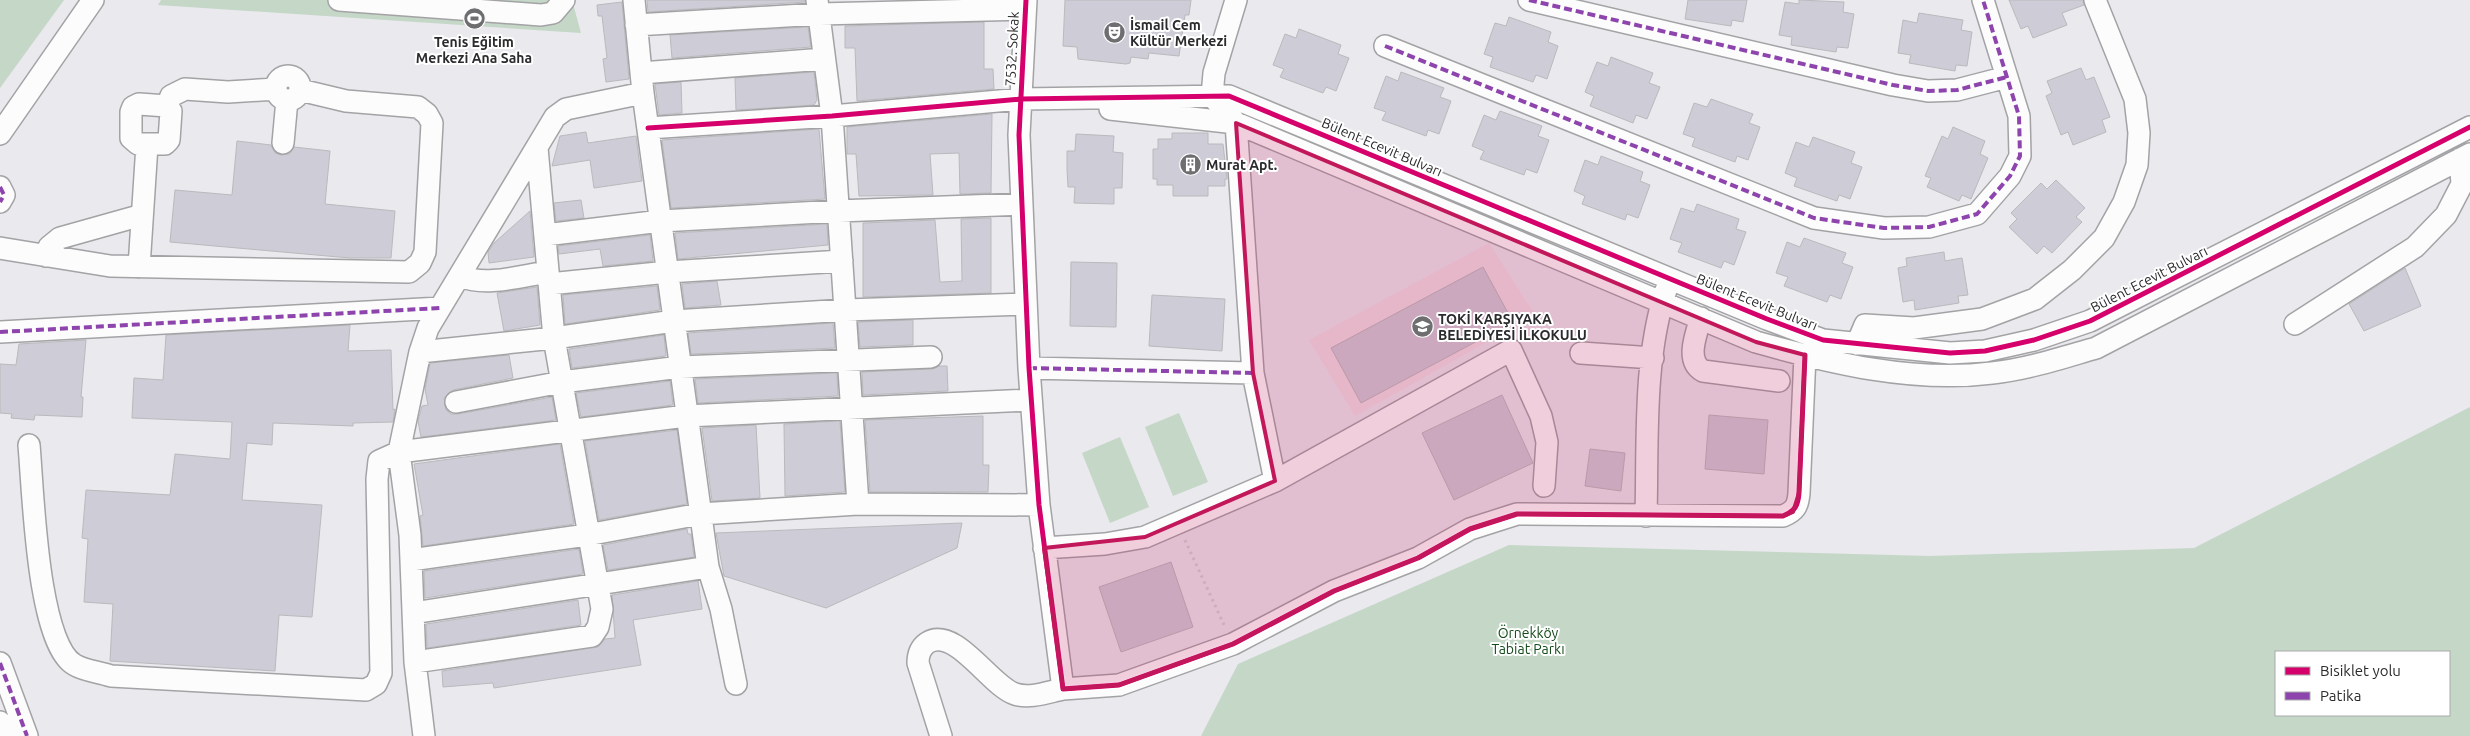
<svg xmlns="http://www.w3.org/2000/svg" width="2470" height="736" viewBox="0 0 2470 736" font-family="Ubuntu,sans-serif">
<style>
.education{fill:#eedfe4}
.green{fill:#c5d7c7;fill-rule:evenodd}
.building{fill:#cdccd7;stroke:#bababd}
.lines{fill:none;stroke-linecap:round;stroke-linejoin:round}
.minor-casing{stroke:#a3a3a6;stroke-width:24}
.path{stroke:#d1d1d2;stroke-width:3;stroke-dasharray:2.5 4;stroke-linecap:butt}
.minor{stroke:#fcfcfc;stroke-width:21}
.quiet{stroke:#8e44ad;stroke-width:4;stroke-dasharray:8 4;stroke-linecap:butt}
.cycleway-casing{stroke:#fff;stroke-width:8}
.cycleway{stroke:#d6006c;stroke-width:5}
.marked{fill:#c2185b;fill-opacity:0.2;stroke:#c2185b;stroke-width:4;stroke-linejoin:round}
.labels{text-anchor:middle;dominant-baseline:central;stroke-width:4;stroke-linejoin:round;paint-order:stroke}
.poi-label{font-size:14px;font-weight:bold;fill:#2b2b2d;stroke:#fff;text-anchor:start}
.street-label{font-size:14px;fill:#2b2b2d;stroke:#fff}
.park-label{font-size:14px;fill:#154b1b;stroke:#fff}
</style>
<rect width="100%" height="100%" fill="#e9e9ee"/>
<path class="education" d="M1489,243L1535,315L1355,416L1309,340Z"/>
<path class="green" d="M0,0H64L0,88Z
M161,0H572L581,33L158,5Z
M2470,407V736H1201L1238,664L1509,545L1930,556L2194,548ZM2276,652H2449V715H2276Z
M1179,413L1208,482L1173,496L1145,427Z
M1120,437L1149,507L1110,523L1082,453Z"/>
<path class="building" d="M647,0H805V2L648,12Z
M1065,0H1191L1189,15H1185L1179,56L1149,53L1148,59L1131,57L1130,63L1126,64L1078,59L1077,47L1063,46Z
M1688,0H1747L1743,22L1732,20L1731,26L1685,19Z
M1799,0L1844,2L1843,12L1854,14L1848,48L1837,47L1836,52L1791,45L1792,37L1779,35L1785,2L1799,4Z
M2009,0H2083L2084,5L2062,13L2067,25L2033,38L2028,26L2021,29Z
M622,2L629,79L606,82L603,59L607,58L602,16H598L597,5Z
M1919,13L1963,20L1961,30L1972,32L1967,66L1956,65L1955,71L1909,63L1911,55L1898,53L1903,20L1917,23Z
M1509,17L1551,32L1548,42L1558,46L1547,79L1536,75L1533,82L1490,67L1493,57L1484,54L1495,23L1506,26Z
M984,22V69H993L994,89L857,101L855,48H845V26Z
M808,27L811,47L672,58L670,35Z
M1299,29L1341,45L1338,54L1349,58L1336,91L1326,87L1323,93L1280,77L1284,69L1273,65L1285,34L1296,38Z
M1611,57L1653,73L1649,83L1660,87L1647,119L1636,115L1633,123L1590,106L1594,96L1585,92L1597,62L1608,66Z
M2081,68L2086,80L2094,77L2110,117L2102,120L2106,132L2073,145L2068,132L2061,135L2046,96L2052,93L2047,81Z
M814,72L817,100L814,105L736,110L735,78Z
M1401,72L1444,88L1440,97L1451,101L1439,134L1428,130L1426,136L1382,120L1386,112L1374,108L1386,76L1398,81Z
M681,82L682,113L659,115L655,84Z
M1711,99L1753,114L1749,123L1760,127L1748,160L1737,156L1735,162L1692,146L1695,138L1683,134L1694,103L1707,107Z
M1500,111L1542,126L1538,136L1549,140L1537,173L1526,169L1524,175L1480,159L1484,151L1472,146L1484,115L1496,120Z
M992,114L991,193L960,194L959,153L930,154L933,195L859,196L856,154H847V127Z
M1953,127L1985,141L1980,154L1988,158L1971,199L1962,195L1959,201L1927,187L1931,178L1925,176L1942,136L1948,139Z
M819,129L825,199L671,208L662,140Z
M586,132L588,143L636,136L642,181L594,188L590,160L552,166L560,136Z
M1172,133H1208V144H1223L1227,179H1225V186H1208V196H1173V185H1157V179H1153V149H1158V139H1172Z
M1076,134L1114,136L1113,152L1123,153L1122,188H1114V204L1074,203L1075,187H1068L1067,169V151H1075Z
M1813,137L1855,152L1851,163L1862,167L1850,199L1839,195L1837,201L1794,186L1797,178L1785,173L1796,142L1809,147Z
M237,141L271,145L275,153L281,155L289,154L294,147L330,151L325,204L395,211L391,258H350L170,242L175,190L232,195Z
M1601,156L1643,172L1640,181L1650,185L1638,218L1627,214L1625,220L1582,204L1585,196L1574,191L1585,160L1598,165Z
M2056,180L2085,208L2076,217L2082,222L2052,253L2044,246L2037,254L2009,227L2017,219L2011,213L2041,183L2047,189Z
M581,200L584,218L556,221L554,203Z
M1697,204L1739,219L1736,229L1746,232L1734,265L1724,261L1721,268L1678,252L1682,243L1670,239L1681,208L1694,212Z
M530,211L534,257L489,263L488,252L494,243Z
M991,218V293L863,297V223L935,220L940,282L962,281L961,219Z
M827,224L828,245L678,259L675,233Z
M650,235L653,261L603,266L600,249L559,254L558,246Z
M1804,238L1846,253L1842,263L1853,267L1841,299L1830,295L1827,302L1784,286L1788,277L1776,273L1787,242L1800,247Z
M1944,252L1945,261L1962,258L1968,295L1958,296L1959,303L1915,310L1914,300L1903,302L1898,268L1907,266L1906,258Z
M1071,262L1117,263L1116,327L1070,326Z
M1483,267L1513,322L1361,403L1331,348Z
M2405,268L2421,306L2364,331L2349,304Z
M717,281L721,305L685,308L682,284Z
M657,286L660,310L565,324L563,295Z
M537,287L540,325L504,331L497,293Z
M1152,295L1225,299L1222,351L1149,346Z
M913,320V345L860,347L858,322Z
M833,323L835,348L691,354L688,333Z
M350,325L348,351L391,350L393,410L395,409L393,422L353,423V426L273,423L272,445L247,443L242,500L322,505L312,617L279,615L275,671L110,661L113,604L84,602L88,539L82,538L86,490L170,495L175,454L230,459L232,422L132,418L134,378L163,380L166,335Z
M664,335L666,356L572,368L569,349Z
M86,340L81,397H83L82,417L35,415L34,420L11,418L12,414L0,413V364L16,365L19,344Z
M509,355L513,378L453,390L444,398L446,410L451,414H458L552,397L556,420L421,437L418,421L422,406L428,405L425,389L430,363Z
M939,366H947L948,391L863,395L862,372L932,369Z
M837,373L838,396L698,403L695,379Z
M670,381L673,405L581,417L576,393Z
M1502,395L1533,463L1454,500L1422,433Z
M1709,415L1768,420L1764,474L1705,469Z
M983,416V465H989L988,492H870L865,420Z
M840,421L845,492L785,496L784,424Z
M756,425L760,498L712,501L702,428Z
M677,430L687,504L599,520L585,441Z
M560,444L574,524L423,546L420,516L423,515L414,464Z
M1590,449L1625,453L1621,491L1585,486Z
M962,523L957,548L826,608L724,576L716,533Z
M687,529L688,534H691L694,557L608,570L603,545Z
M579,549L583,574L425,598L424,571Z
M1171,562L1193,627L1121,652L1099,587Z
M698,581L702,609L633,620L641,665L494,688L493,683L443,687L442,671L598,647L605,639L615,638L612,595Z
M578,600L581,625L427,648L426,624Z"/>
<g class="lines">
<defs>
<path id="minor" d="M339,0L541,15L553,13L564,0
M634,0L643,93L708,567L721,609L736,684
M817,0L832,116L858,504
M1026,0L1019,135L1029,368L1039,505L1063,689L1119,685L1233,644L1334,591L1418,558L1470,529L1517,514L1783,516C1795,511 1798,506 1799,493L1805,355
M1236,0L1214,73L1212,96L1236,123L1253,373L1275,481
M1529,0L1893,85L1928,91L1957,90L2007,77
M636,25L819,14L1025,9
M1385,46L1814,218L1884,228L1929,227L1977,214L2010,176L2020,156L2019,116L1983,0
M641,73L824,59
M276 88a12 12 0 1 1 24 0a12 12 0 1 1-24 0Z
M139,104L167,106L171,111L169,140L165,144H138L131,138V112L133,107Z
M167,106L171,96L185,89L228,92L276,89
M1110,109L1236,123L1756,342C1831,363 1913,383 1992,373C2028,369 2061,358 2096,348L2470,154
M648,128L832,116L1021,99L1229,96L1767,319L1823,340L1950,353L1985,351L2034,340L2090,321L2470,127
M0,134L93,0
M283,143L287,100
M0,187L4,195L0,202
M545,235L661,221L838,211L1022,204
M0,248L110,266L409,272L420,263L425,252L432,123L427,114L418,107L346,101L300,90
M46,256L49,247L60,238L142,215
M139,267L147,145
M460,276C486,287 520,276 548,272
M549,284L668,272L842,261
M1701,318C1696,334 1685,361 1703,371L1779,381
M2295,324L2415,247L2446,215L2462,184L2460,159
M0,332L440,308
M1857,344L1865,325L1914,328L1982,319L2035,299L2072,270L2104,238L2124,202L2137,165L2139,133L2135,99L2095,0
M420,352L554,338L674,321L846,310L1026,304
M1581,353L1653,358
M1029,368L1253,373
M456,402L562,382L680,367L931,357
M29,445C33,488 37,645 75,665C85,671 100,672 111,676L366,690L376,684L381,673L377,479L379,461L399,452L686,416L1031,400
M1646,516C1648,444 1643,359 1666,290
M1044,548L1105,544L1145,537L1275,481L1511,350L1541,416L1547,442L1544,486
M411,560L587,535L700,514L858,504L1039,505
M413,613L708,567
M415,662L592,636L598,627L602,609L554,338L537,148
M0,663L27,736
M0,722L5,736
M424,736L415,662L410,535L399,452L420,352L428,328L555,117L566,109L643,93
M941,736L918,663C918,655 920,648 927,643C955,625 990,686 1015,694C1030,699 1048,692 1063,689"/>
</defs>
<use href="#minor" class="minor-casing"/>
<path class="path" d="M1185,540L1225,627"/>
<use href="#minor" class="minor"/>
<path class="quiet" d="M1529,0L1893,85L1928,91L1957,90L2007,77
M1385,46L1814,218L1884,228L1929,227L1977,214L2010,176L2020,156L2019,116L1983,0
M0,187L4,195L0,202
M0,332L440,308
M1029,368L1253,373
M0,663L27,736"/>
<defs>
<path id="cycleway" d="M1026,0L1019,135L1029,368L1039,505L1063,689L1119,685L1233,644L1334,591L1418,558L1470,529L1517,514L1783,516C1795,511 1798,506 1799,493L1805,355
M648,128L832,116L1021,99L1229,96L1767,319L1823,340L1950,353L1985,351L2034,340L2090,321L2470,127"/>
</defs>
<use href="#cycleway" class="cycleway-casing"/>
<use href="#cycleway" class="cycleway"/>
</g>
<path class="marked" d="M1236,123L1756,342L1805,355L1799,493L1793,512L1783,516L1517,514L1470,529L1418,558L1334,591L1233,644L1119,685L1063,689L1044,548L1145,537L1275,481L1253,373Z"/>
<defs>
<symbol id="stadium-disc" viewBox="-11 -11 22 22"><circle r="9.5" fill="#6e6e71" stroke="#fff"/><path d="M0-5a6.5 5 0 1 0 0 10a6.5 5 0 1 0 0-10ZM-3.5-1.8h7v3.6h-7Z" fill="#fff"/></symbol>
<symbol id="theatre-disc" viewBox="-11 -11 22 22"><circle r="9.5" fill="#6e6e71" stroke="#fff"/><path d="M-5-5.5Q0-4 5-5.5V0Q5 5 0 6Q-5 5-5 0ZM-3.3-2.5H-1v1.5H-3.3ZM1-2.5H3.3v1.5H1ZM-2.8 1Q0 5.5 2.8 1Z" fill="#fff"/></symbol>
<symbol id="building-disc" viewBox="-11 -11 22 22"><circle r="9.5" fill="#6e6e71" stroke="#fff"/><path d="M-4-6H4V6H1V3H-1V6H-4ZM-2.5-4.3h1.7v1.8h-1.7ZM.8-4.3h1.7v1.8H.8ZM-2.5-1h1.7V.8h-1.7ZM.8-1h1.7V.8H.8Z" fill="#fff"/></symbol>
<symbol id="school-disc" viewBox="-11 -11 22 22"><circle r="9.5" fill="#6e6e71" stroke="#fff"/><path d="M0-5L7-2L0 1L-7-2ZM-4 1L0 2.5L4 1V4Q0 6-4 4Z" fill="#fff"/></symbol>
</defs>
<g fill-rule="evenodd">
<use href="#stadium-disc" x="462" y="6" width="25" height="25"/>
<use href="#theatre-disc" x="1102" y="20" width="25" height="25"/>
<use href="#building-disc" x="1178" y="152" width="25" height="25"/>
<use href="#school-disc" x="1410" y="314" width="25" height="25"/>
</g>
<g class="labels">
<g class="poi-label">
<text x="1130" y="25">İsmail Cem<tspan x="1130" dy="16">Kültür Merkezi</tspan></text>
<text x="474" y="42" text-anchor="middle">Tenis Eğitim<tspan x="474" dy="16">Merkezi Ana Saha</tspan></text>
<text x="1206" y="165">Murat Apt.</text>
<text x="1438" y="319">TOKİ KARŞIYAKA<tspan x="1438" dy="16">BELEDİYESİ İLKOKULU</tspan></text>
</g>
<g class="street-label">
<text transform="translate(1012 49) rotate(-87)">7532. Sokak</text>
<text transform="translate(1382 147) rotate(23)">Bülent Ecevit Bulvarı</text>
<text transform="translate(2149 279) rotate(-27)">Bülent Ecevit Bulvarı</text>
<text transform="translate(1757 302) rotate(22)">Bülent Ecevit Bulvarı</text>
</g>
<g class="park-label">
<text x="1528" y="633">Örnekköy<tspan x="1528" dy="16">Tabiat Parkı</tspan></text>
</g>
</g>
<rect x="2275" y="651" width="175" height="65" fill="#ffffff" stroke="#aaaaab"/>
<rect x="2285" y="667" width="25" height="8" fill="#d6006c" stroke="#aaaaab"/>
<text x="2320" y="676" font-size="15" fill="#2b2b2d">Bisiklet yolu</text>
<rect x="2285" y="692" width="25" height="8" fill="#8e44ad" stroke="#aaaaab"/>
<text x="2320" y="701" font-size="15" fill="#2b2b2d">Patika</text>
</svg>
